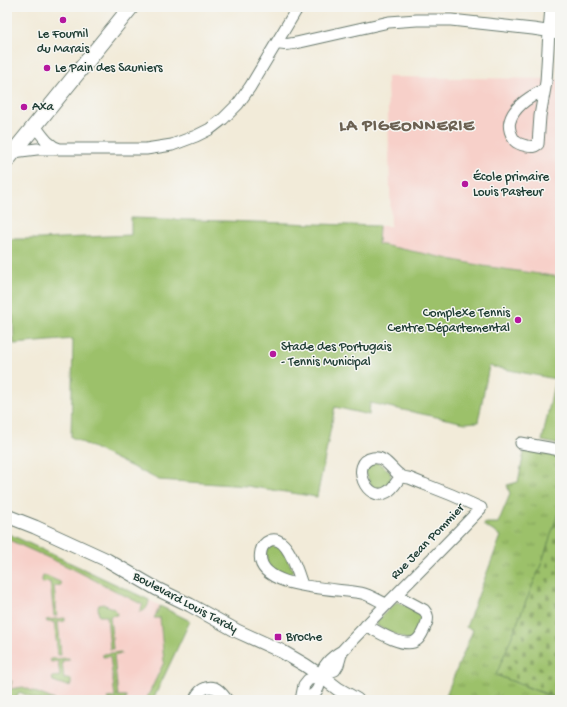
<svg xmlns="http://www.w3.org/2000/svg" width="567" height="707" viewBox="0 0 567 707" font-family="'Gochi Hand',sans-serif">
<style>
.built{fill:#f7d0c9}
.green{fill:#9cc16b;stroke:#5e7f50}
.cemetery{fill:url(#cemetery-stones);stroke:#5e7f50}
.park{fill:url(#park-tufts);stroke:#5e7f50}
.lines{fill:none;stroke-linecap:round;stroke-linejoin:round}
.minor-casing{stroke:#697a6e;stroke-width:13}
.tertiary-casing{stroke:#697a6e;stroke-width:15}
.secondary-casing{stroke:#697a6e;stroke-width:17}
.minor{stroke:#fff;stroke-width:11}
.tertiary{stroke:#fff;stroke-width:13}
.secondary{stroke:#fff;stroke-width:15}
.poi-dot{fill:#b5179e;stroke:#f6f6f2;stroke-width:1.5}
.labels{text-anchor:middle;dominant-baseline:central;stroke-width:3;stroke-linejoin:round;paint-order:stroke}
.poi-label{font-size:13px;fill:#1f3d34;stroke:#f6f6f2;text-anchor:start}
.street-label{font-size:13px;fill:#1f3d34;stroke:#f6f6f2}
.district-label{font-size:17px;font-weight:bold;letter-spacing:1px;fill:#6b6152;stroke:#f6f6f2}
</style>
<defs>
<pattern id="cemetery-stones" width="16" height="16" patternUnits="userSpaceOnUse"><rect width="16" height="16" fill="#9cc16b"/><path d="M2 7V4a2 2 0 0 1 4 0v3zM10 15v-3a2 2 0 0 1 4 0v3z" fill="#7f9e59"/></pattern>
<pattern id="park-tufts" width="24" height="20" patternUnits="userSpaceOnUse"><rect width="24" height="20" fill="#9cc16b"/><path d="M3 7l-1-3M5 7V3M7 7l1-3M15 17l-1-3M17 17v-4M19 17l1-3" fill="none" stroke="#7f9e59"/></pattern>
</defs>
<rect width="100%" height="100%" fill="#f6f6f2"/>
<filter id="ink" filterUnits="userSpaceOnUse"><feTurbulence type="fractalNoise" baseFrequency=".025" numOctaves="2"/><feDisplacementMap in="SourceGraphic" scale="8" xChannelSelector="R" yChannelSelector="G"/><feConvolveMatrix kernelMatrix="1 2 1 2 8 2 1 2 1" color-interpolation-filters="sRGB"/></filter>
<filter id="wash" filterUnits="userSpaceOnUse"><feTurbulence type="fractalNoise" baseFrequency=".012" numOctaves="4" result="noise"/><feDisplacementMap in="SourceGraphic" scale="16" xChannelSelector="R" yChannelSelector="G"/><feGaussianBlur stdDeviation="0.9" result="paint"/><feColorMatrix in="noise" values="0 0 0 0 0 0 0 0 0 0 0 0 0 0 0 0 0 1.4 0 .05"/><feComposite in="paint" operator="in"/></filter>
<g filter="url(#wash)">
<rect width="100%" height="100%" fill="#f2ebd9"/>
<path class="built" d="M387,77L550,79L560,80V277L483,266L377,244L379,226H391Z
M7,533L149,600L190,621L153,700H38L19,692L15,700H7Z"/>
<path class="green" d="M131,218L379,226L378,244L483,266L560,277V445L542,441L555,379L489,366L478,422L465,423L370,403L369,415L335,407L317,497L247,486L159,480L71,437L73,339L14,344L13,316H7V239H40L131,235Z
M377,462L390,471C393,483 390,487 378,490L371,485L365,472L369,464Z
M7,533L149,600C149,606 145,612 139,612L143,605L73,569L7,539Z
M273,544L281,547L293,570C292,574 290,576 285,577L267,566L266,548Z
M43,576H47L60,582L61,585L54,586L57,616H54L50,582L42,583V579Z
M398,602L424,613L423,627L410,641L377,626V621L395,603Z
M103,604C109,607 117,608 117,615L110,616L113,649H110L107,616H99L98,607L99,605Z
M160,606L190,621L153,700H146L164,662L160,618H154Z
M65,618V621L58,622L61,655H58L54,622H47L46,620Z
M121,652V654L114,656L118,696H126V700H108L107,698L115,697L110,656L103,657V654Z
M69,658V660L62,661L64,679H71V685L67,686L53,681L52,677L60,676L58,661L51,662L50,659Z
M7,681H12L10,689L23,687L55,700H38L19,692L15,700H7Z"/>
<path class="cemetery" d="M560,505V699L496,675L542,562Z"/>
<path class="park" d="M525,448L560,455V505L559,510L542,562L496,675L560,700H444L473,630L466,627L501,536L483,525L485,523H498L510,494L507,485L518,482Z"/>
</g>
<g filter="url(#ink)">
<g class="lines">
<defs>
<path id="minor" d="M277,43C283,46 290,44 296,43L389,22L417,20H451L533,29L560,33
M544,90C531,96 514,106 510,121C508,127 511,136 515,141C518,144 523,145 527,146C532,147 534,147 538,144L540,116L546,82L549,32L551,7
M35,126C42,135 48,146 60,149
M13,152L37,149H146L172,145L196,136L210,129L223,119L238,104L250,87L298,7
M521,443L560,450
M302,585C298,573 288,536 271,540C266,542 262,546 261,551C252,590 338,588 361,593C370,595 377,600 386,604
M366,625C376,631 406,650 417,640C421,637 423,631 425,627C428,620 429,616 424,610L396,595
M195,700C198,691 206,685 215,688C220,690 224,696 227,700
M301,700L304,685L308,680L335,670L338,665L342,651
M305,700C309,697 315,694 317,690C320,686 320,682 320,677C323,665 331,657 342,651C387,602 435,557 481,508C462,499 443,491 424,484C419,482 414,480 409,478C407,478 403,477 401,476C391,470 386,456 373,458C349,462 367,504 387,492C393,489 397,481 401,476"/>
<path id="tertiary" d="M7,516L35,527L107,560L157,589L190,605L237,631L281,651L305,665L321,676L338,689L357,700"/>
<path id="secondary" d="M7,160L131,7"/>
</defs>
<use href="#minor" class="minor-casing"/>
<use href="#tertiary" class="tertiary-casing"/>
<use href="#secondary" class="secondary-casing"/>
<use href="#minor" class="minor"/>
<use href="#tertiary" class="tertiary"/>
<use href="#secondary" class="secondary"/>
</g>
</g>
<g class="poi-dot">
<circle cx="63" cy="20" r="4"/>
<circle cx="47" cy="68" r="4"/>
<circle cx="24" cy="107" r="4"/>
<circle cx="465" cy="184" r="4"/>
<circle cx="518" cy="320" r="4"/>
<circle cx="273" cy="354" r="4"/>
<rect x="274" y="633" width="8" height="8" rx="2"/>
</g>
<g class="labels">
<g class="poi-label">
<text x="63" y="34" text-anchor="middle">Le Fournil<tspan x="63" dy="15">du Marais</tspan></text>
<text x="55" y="68">Le Pain des Sauniers</text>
<text x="32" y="107">Axa</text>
<text x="473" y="177">École primaire<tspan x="473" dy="15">Louis Pasteur</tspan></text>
<text x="510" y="313" text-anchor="end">Complexe Tennis<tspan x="510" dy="15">Centre Départemental</tspan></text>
<text x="281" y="347">Stade des Portugais<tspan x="281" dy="15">- Tennis Municipal</tspan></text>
<text x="286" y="637">Broche</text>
</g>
<g class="street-label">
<text transform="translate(428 542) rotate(-46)">Rue Jean Pommier</text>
<text transform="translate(185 603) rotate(28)">Boulevard Louis Tardy</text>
</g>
<g class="district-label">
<text x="407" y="127">LA PIGEONNERIE</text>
</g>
</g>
<rect width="567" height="707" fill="none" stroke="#f6f6f2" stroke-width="24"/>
</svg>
